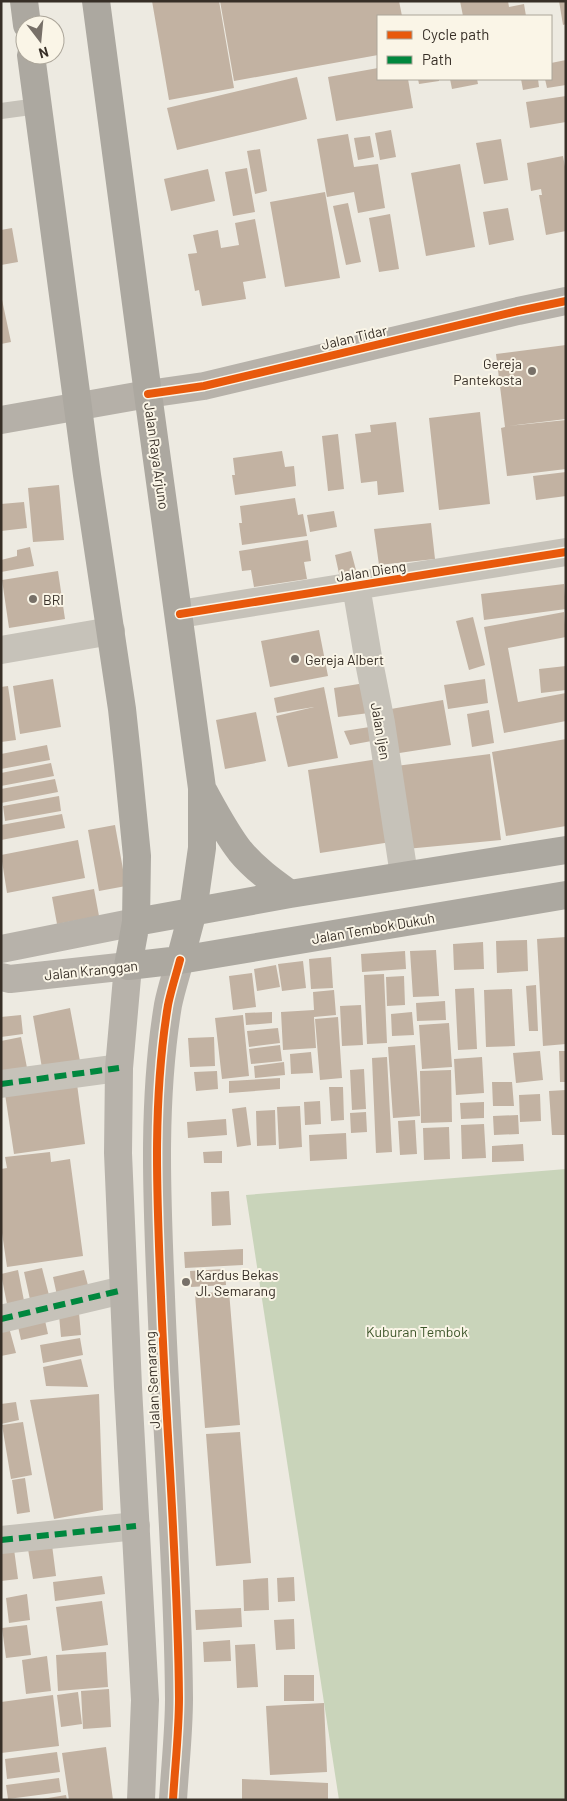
<svg xmlns="http://www.w3.org/2000/svg" width="567" height="1801" viewBox="0 0 567 1801" font-family="Barlow,sans-serif">
<style>
.green{fill:#c9d4ba}
.building{fill:#c2b2a2}
.lines{fill:none;stroke-linecap:round;stroke-linejoin:round}
.lane{stroke:#c6c2b9;stroke-width:16}
.street{stroke:#c6c2b9;stroke-width:28}
.secondary{stroke:#b7b2aa;stroke-width:28}
.primary{stroke:#b5b0a8;stroke-width:28}
.highway{stroke:#aca8a0;stroke-width:28}
.quiet{stroke:#00873e;stroke-width:6;stroke-dasharray:12 6;stroke-linecap:butt}
.cycleway-casing{stroke:#faf5e7;stroke-width:11}
.cycleway{stroke:#e8590c;stroke-width:8}
.poi-dot{fill:#777068;stroke:#faf5e7;stroke-width:2}
.labels{text-anchor:middle;dominant-baseline:central;stroke-width:4;stroke-linejoin:round;paint-order:stroke}
.street-label{font-size:14px;fill:#372f27;stroke:#faf5e7}
.poi-label{font-size:14px;fill:#372f27;stroke:#faf5e7;text-anchor:start}
.park-label{font-size:14px;fill:#3d562a;stroke:#faf5e7}
</style>
<rect width="100%" height="100%" fill="#edeae1"/>
<path class="green" d="M566,1169V1800H339L246,1195Z"/>
<path class="building" d="M152,1H219L234,88L169,100Z
M220,1H399L402,16H378V55L234,81Z
M460,1H508L509,7L524,4L526,16H463Z
M559,1H566V24L563,25Z
M566,60V85L547,88L545,79H551V63Z
M378,68V79H408L413,108L336,121L328,77Z
M297,77L307,119L177,150L167,108Z
M418,79H439V81L419,84Z
M450,79H477L478,84L452,89Z
M521,79H538L539,87L523,90Z
M566,96V122L530,128L526,102Z
M391,130L396,157L380,160L375,133Z
M348,134L354,167L378,164L385,208L358,213L354,192L327,197L317,139Z
M370,136L374,157L358,160L354,138Z
M501,139L508,180L484,184L476,143Z
M260,149L267,191L255,194L247,151Z
M563,156L566,172V231L546,235L539,195H542L541,189L531,191L527,163Z
M460,164L475,247L426,256L411,173Z
M247,168L255,212L233,216L225,172Z
M208,169L215,201L171,211L164,179Z
M325,192L340,278L285,287L270,202Z
M348,203L361,262L346,265L333,206Z
M508,208L514,240L489,245L483,212Z
M390,214L399,269L379,272L369,218Z
M255,219L266,278L243,282L246,299L202,306L199,290L195,291L188,254L197,253L193,235L218,230L221,248L239,245L235,223Z
M12,228L18,262L1,265V230Z
M1,295L11,342L1,344Z
M566,345V419L508,426L566,420V469L507,476L501,428L505,427L496,354Z
M480,412L490,504L439,510L429,418Z
M396,422L404,492L378,495L377,481L361,483L355,434L371,432L370,425Z
M338,434L344,489L328,491L322,436Z
M282,451L285,467L294,466L296,486L235,495L232,475H235L233,458Z
M566,472V496L536,500L533,476Z
M59,485L64,540L33,542L28,488Z
M295,498L298,515L303,514L307,536L242,545L239,523H242L240,506Z
M24,502L27,528L1,531V504Z
M334,511L337,527L310,532L307,515Z
M431,523L435,559L379,565L374,529Z
M308,540L311,561L304,562L307,579L254,587L251,570L242,571L239,551Z
M30,547L34,566L1,572V560L17,556V550Z
M351,551L357,574L340,578L335,555Z
M58,571L65,619L9,628L2,580Z
M564,584L566,609L484,620L481,594Z
M564,612L566,637L508,648L518,702L566,693V721L504,733L484,627Z
M473,617L485,665L469,670L456,621Z
M319,630L328,676L270,687L261,641Z
M566,666V690L541,693L539,669Z
M53,679L61,727L20,734L13,686Z
M485,679L488,703L448,709L444,685Z
M365,683L369,713L338,717L334,688Z
M8,686L16,740L1,742V687Z
M324,687L338,758L288,767L276,716L314,707L277,713L274,698Z
M443,700L451,745L393,754L385,710Z
M489,710L494,743L472,747L467,714Z
M256,712L266,761L225,769L216,720Z
M376,726L377,740L350,745L344,731Z
M566,739V826L506,836L492,752Z
M47,745L50,760L1,769V754Z
M490,754L501,840L406,849L388,767Z
M378,759L391,842L320,853L308,770Z
M51,763L54,776L1,786V773Z
M55,779L58,792L1,803V789Z
M59,796L61,811L5,821L3,806Z
M62,814L65,828L1,840V825Z
M115,825L126,886L99,891L88,830Z
M78,840L85,878L7,893L1,855Z
M94,889L99,916L57,924L52,897Z
M566,937V1044L543,1046L537,939Z
M527,940L528,971L497,973L496,941Z
M483,942L484,969L454,970L453,944Z
M436,950L439,996L413,997L410,951Z
M405,951L406,969L362,972L361,954Z
M331,957L333,988L311,989L309,959Z
M303,961L306,988L282,991L278,964Z
M276,965L280,987L257,991L254,969Z
M252,973L256,1007L233,1010L229,976Z
M384,974L387,1043L367,1044L364,975Z
M404,976L405,1005L387,1006L386,977Z
M536,985L538,1031H529L526,986Z
M474,988L477,1049L458,1050L455,989Z
M512,989L515,1046L486,1047L484,990Z
M334,990L336,1015L314,1017L316,1048L283,1050L281,1012L314,1010L313,992Z
M445,1001L446,1020L417,1021L416,1003Z
M361,1005L363,1045L342,1046L340,1006Z
M70,1008L80,1061L42,1068L33,1016Z
M272,1012V1023L246,1025L245,1013Z
M412,1012L414,1035L392,1036L391,1014Z
M21,1015L23,1034L1,1037V1017Z
M243,1015L249,1076L222,1079L215,1018Z
M338,1017L342,1078L320,1080L315,1019Z
M449,1023L452,1067L422,1069L419,1025Z
M278,1028L280,1043L249,1047L247,1031Z
M21,1037L29,1078L5,1083L1,1065V1041Z
M214,1037L215,1066L190,1067L188,1038Z
M280,1045L282,1061L251,1064L249,1049Z
M415,1045L420,1116L393,1118L388,1047Z
M540,1051L543,1080L516,1083L513,1053Z
M559,1051H566V1082H560Z
M311,1052L313,1073L291,1074L290,1054Z
M387,1057L392,1152L376,1153L372,1058Z
M482,1057L484,1093L456,1095L454,1059Z
M284,1062L285,1075L255,1078L254,1066Z
M364,1069L366,1109L352,1110L350,1070Z
M451,1070L452,1122L421,1123L420,1071Z
M217,1071L218,1089L196,1091L194,1072Z
M280,1078V1089L229,1093V1081Z
M492,1082H512L514,1106H493Z
M77,1084L85,1144L14,1154L5,1094Z
M329,1087H343L344,1120L331,1121Z
M566,1090V1135H552L549,1091Z
M540,1094L541,1121L520,1122L519,1095Z
M320,1101L321,1124L305,1125L304,1102Z
M484,1102V1118L461,1119L460,1103Z
M300,1106L302,1147L279,1149L277,1107Z
M246,1107L251,1145L237,1147L232,1109Z
M275,1110L276,1145L257,1146L256,1111Z
M366,1112L367,1132L351,1133L350,1113Z
M518,1115L519,1134L494,1135L493,1116Z
M226,1119L227,1135L188,1138L187,1122Z
M415,1120L417,1154L400,1155L398,1121Z
M484,1124L486,1158L462,1159L461,1125Z
M449,1127L450,1159L424,1160L423,1128Z
M346,1133L347,1159L310,1161L309,1135Z
M523,1144L524,1161L492,1162V1146Z
M222,1151V1163H204L203,1152Z
M50,1152L51,1162L70,1159L83,1256L7,1267L1,1226V1169L7,1168L5,1157Z
M229,1191L231,1225L212,1226L211,1192Z
M243,1249V1265L185,1268L184,1252Z
M42,1268L50,1299L31,1304L24,1272Z
M225,1269L226,1285L191,1287L190,1271Z
M18,1270L26,1311L9,1314L1,1274Z
M84,1270L90,1293L58,1300L53,1277Z
M229,1291L240,1425L205,1428L195,1294Z
M79,1313L81,1335L61,1337L59,1315Z
M44,1316L48,1334L21,1340L17,1322Z
M8,1324L16,1353L1,1356V1326Z
M80,1338L83,1355L43,1363L40,1345Z
M81,1359L88,1387L46,1386L43,1367Z
M99,1394L103,1510L54,1519L30,1400Z
M16,1402L19,1420L1,1424V1404Z
M23,1422L32,1475L11,1479L2,1425Z
M240,1432L251,1563L216,1566L206,1434Z
M25,1478L30,1512L17,1514L12,1480Z
M52,1545L56,1576L33,1579L28,1549Z
M14,1549L18,1579L1,1581V1551Z
M102,1576L105,1594L55,1601L53,1582Z
M294,1577L295,1601L278,1602L277,1578Z
M268,1578L269,1610L244,1611L243,1580Z
M27,1594L30,1620L9,1623L6,1598Z
M102,1601L108,1645L62,1651L56,1607Z
M241,1608L242,1627L196,1630L195,1610Z
M294,1619L295,1649L276,1650L274,1620Z
M27,1625L31,1655L6,1658L2,1628Z
M230,1640L231,1661L204,1662L203,1642Z
M255,1644L258,1687L237,1688L235,1645Z
M106,1652L108,1687L58,1691L56,1655Z
M47,1656L51,1691L26,1694L22,1660Z
M284,1675H314V1701H284Z
M109,1689L111,1727L83,1729L81,1691Z
M78,1692L82,1724L61,1727L57,1695Z
M53,1695L59,1746L1,1753V1702Z
M324,1703L327,1772L270,1775L266,1706Z
M106,1747L113,1800H69L62,1753Z
M57,1752L60,1772L7,1779L5,1759Z
M59,1778L61,1792L8,1799L6,1785Z
M242,1779L328,1783V1800H242Z
M66,1795L67,1800H42V1799Z"/>
<g class="lines">
<path class="lane" d="M1,111L38,106"/>
<path class="street" d="M356,586L368,657L381,723L404,875
M180,614L566,552
M1,650L111,631
M1,1084L119,1068
M1,1319L123,1290
M1,1540L136,1526"/>
<path class="secondary" d="M148,394L204,386L518,311L566,301
M1,949L136,922
M1,977L10,979L128,966L119,1068L118,1153L128,1387L145,1700L141,1800
M173,1800C175,1766 179,1732 179,1698C178,1564 166,1430 161,1297C157,1199 152,1102 168,1005C171,990 176,975 180,960"/>
<path class="primary" d="M1,420L148,394"/>
<path class="highway" d="M24,1L27,25
M96,1L148,394L202,788V848L193,911L180,960
M31,55L87,475L122,709L128,765L137,856L136,922L128,966L180,960L566,895
M204,792C215,812 226,833 240,851C254,868 272,881 290,894
M136,922L290,894L566,850"/>
<path class="quiet" d="M1,1084L119,1068
M1,1319L123,1290
M1,1540L136,1526"/>
<defs>
<path id="cycleway" d="M148,394L204,386L518,311L566,301
M180,614L566,552
M173,1800C175,1766 179,1732 179,1698C178,1564 166,1430 161,1297C157,1199 152,1102 168,1005C171,990 176,975 180,960"/>
</defs>
<use href="#cycleway" class="cycleway-casing"/>
<use href="#cycleway" class="cycleway"/>
</g>
<g class="poi-dot">
<circle cx="532" cy="371" r="5"/>
<circle cx="33" cy="599" r="5"/>
<circle cx="295" cy="659" r="5"/>
<circle cx="186" cy="1282" r="5"/>
</g>
<g class="labels">
<g class="street-label">
<text transform="translate(354 337) rotate(-13)">Jalan Tidar</text>
<text transform="translate(157 456) rotate(82)">Jalan Raya Arjuno</text>
<text transform="translate(371 571) rotate(-9)">Jalan Dieng</text>
<text transform="translate(381 731) rotate(80)">Jalan Ijen</text>
<text transform="translate(373 928) rotate(-10)">Jalan Tembok Dukuh</text>
<text transform="translate(91 970) rotate(-6)">Jalan Kranggan</text>
<text transform="translate(152 1380) rotate(-93)">Jalan Semarang</text>
</g>
<g class="poi-label">
<text x="522" y="363" text-anchor="end">Gereja<tspan x="522" dy="16">Pantekosta</tspan></text>
<text x="43" y="599">BRI</text>
<text x="305" y="659">Gereja Albert</text>
<text x="196" y="1274">Kardus Bekas<tspan x="196" dy="16">Jl. Semarang</tspan></text>
</g>
<g class="park-label">
<text x="417" y="1331">Kuburan Tembok</text>
</g>
</g>
<rect width="567" height="1801" fill="none" stroke="#372f27" stroke-width="5"/>
<rect x="377" y="15" width="175" height="65" fill="#faf5e7" stroke="#aca69a"/>
<rect x="387" y="31" width="25" height="8" fill="#e8590c" stroke="#aca69a"/>
<text x="422" y="40" font-size="15" fill="#372f27">Cycle path</text>
<rect x="387" y="56" width="25" height="8" fill="#00873e" stroke="#aca69a"/>
<text x="422" y="65" font-size="15" fill="#372f27">Path</text>
<g transform="translate(40 40) rotate(164)"><circle r="24" fill="#faf5e7" stroke="#aca69a"/>
<path d="M0-4L9 19L0 12L-9 19Z" fill="#777068"/>
<text y="-8" font-size="14" font-weight="bold" text-anchor="middle" fill="#372f27">N</text>
</g>
</svg>
